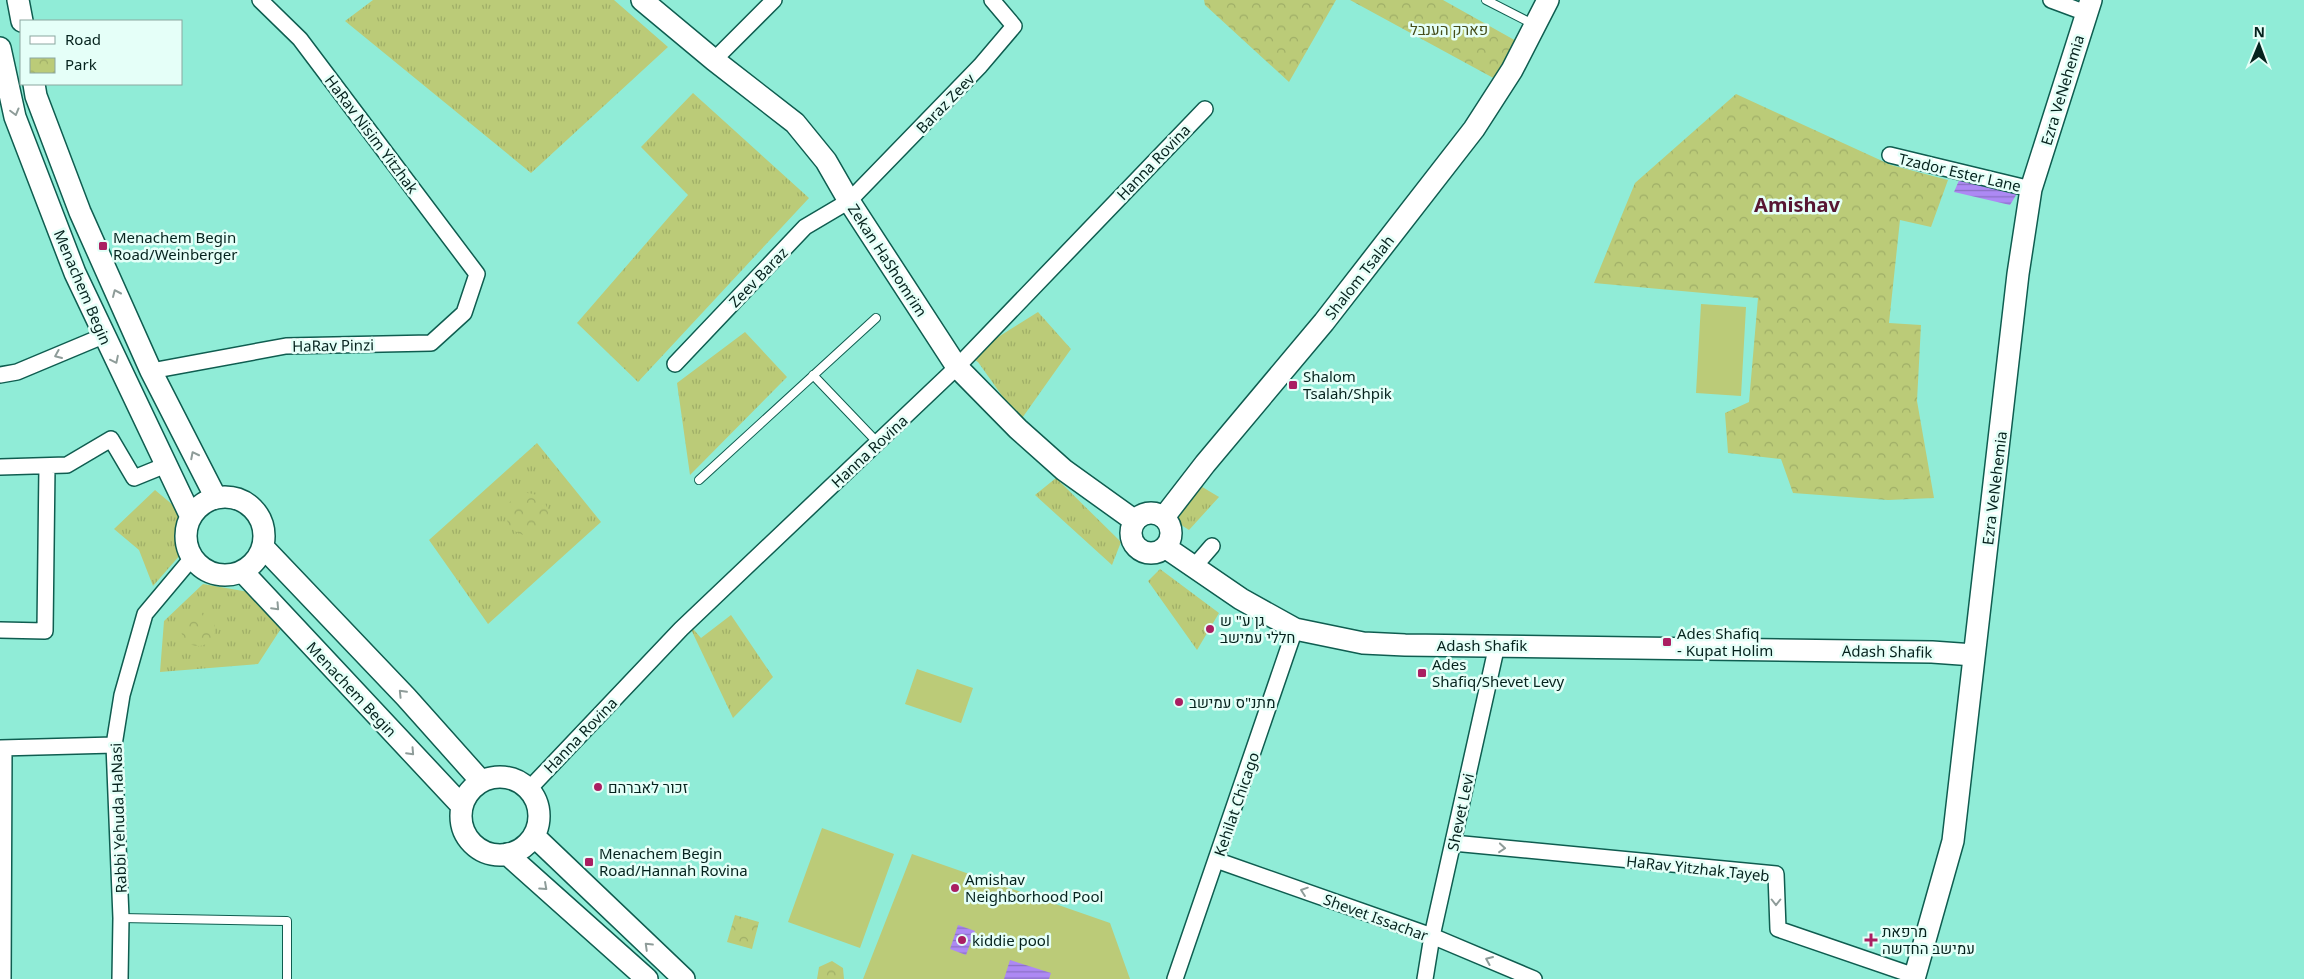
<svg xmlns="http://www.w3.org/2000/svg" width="2304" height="979" viewBox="0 0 2304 979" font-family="'Noto Sans',Heebo,sans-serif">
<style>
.grass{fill:url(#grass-tufts)}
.park{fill:url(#park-crowns)}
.garden{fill:#bbcb78}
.water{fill:url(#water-rules)}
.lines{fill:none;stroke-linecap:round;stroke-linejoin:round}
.lane-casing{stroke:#0f5d50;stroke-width:10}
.street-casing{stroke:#0f5d50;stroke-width:18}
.secondary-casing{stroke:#0f5d50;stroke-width:24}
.lane{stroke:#fff;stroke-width:8}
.street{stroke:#fff;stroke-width:15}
.secondary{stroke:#fff;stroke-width:21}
.oneway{stroke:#8e9c99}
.poi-dot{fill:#aa1f62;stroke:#e5fff8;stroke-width:2}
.labels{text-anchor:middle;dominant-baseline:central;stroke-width:5;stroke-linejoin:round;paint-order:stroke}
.park-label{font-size:15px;fill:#454d1a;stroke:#e5fff8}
.street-label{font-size:15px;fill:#05221d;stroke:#e5fff8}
.poi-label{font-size:15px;fill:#05221d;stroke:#e5fff8;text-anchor:start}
.district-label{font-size:20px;font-weight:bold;fill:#571532;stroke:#e5fff8}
</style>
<defs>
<pattern id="grass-tufts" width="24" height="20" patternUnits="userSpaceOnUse" patternTransform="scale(1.25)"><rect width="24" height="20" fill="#bbcb78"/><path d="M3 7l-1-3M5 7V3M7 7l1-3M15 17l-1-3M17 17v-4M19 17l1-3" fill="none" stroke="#9fae67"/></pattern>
<pattern id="park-crowns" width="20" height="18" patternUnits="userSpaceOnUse" patternTransform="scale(1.25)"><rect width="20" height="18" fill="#bbcb78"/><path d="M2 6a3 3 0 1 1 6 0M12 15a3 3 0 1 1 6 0" fill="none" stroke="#9fae67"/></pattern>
<pattern id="water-rules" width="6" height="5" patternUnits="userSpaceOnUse" patternTransform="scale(1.25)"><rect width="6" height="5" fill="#ad89f4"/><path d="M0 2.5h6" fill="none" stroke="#8b70c5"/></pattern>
</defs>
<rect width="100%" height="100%" fill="#90ecd7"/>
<path class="grass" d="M373,0H614L668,47L531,173L345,21Z
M693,93L809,198L638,382L577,323L688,195L641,147Z
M1038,312L1071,349L1020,421L978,362L968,356Z
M745,332L787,377L690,475L677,383Z
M537,443L601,522L488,624L429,540Z
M1056,478L1121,542L1112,565L1035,495Z
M1194,482L1219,497L1189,530L1166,515Z
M155,490L179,510L181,554L153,586L139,550L114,529Z
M1160,569L1219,613L1197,650L1148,581Z
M203,584L249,592L282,627L258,664L160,672L164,621Z
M731,615L773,677L733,718L688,623L701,638Z"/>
<path class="park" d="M1204,0H1336L1289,82L1205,5Z
M1350,0H1443L1518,42L1497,80Z
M1736,94L1891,165L1948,180L1931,227L1900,220L1889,323L1921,325L1917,401L1934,498L1888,500L1793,493L1781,459L1728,453L1725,413L1749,402L1758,298L1594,283L1635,183Z
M506 514a21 21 0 1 1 42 0a21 21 0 1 1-42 0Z
M181 629a17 17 0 1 1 34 0a17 17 0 1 1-34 0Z
M735,915L759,922L752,949L727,942Z
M832,961L843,968L844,979H817L819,967Z"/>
<path class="garden" d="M1701,304L1746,307L1741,396L1696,393Z
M917,669L973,688L961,723L905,704Z
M822,828L894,854L860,948L788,922Z
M912,854L1110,923L1130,979H863Z"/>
<path class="water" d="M1960,178L2018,192L2010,205L1954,192Z
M958,925L975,931L966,955L950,949Z
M1010,960L1051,973L1049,979H1004Z"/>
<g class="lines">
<defs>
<path id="lane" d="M1486,0L1533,24
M813,375L878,443
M699,480L876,318
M121,918L287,921V979"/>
<path id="street" d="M2051,0L2086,13
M714,60L774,0
M1890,155L2031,189
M675,364L805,227L849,201L980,66L1014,26L992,0
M151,371L286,346L431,343L464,313L477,274L300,39L260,0
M0,375L17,372L103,336
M0,467L67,465L111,439L134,478L166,465
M1193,568L1212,546
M0,630L45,631L47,466
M0,748L114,745
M529,789L681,629L957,367L1205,109
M1453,843L1776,874L1778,929L1915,976
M1216,860L1432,936L1534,979
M3,979L4,748
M120,979L121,918L114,745L122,695L145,614L192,558
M1175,979L1295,629
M1425,979L1432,936L1497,645"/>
<path id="secondary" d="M18,0L22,21
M642,0L714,60L795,123L826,161L849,201L957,367L1018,429L1064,470L1135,521
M0,48L15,117L75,273L191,517
M34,84L36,96L80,212L151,371L216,498
M186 536a39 39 0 1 1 78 0a39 39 0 1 1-78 0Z
M1131 533a20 20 0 1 1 40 0a20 20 0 1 1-40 0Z
M1164,517L1205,464L1324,322L1474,129L1512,70L1548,0
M263,547L406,697L481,781
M1165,547L1241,599L1295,629L1363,643L1405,645L1932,652L1974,655
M243,572L462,806
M461 816a39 39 0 1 1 78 0a39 39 0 1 1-78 0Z
M534,836L684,979
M507,854L647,979
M1914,979L1953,841L2018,274L2031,189L2091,0"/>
</defs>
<use href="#lane" class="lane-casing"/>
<use href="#street" class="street-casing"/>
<use href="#secondary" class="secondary-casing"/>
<use href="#lane" class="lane"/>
<use href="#street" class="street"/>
<use href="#secondary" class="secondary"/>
</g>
<defs><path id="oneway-chevron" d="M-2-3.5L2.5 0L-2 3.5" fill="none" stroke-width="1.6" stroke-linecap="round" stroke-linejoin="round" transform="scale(1.25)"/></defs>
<g class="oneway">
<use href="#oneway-chevron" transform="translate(15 112) rotate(75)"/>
<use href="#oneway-chevron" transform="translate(116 293) rotate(-114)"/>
<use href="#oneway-chevron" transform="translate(58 355) rotate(157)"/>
<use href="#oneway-chevron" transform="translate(115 360) rotate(64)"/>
<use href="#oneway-chevron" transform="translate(194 455) rotate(-117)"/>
<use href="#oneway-chevron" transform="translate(276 607) rotate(47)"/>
<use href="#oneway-chevron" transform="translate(402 693) rotate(-134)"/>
<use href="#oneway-chevron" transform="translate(411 752) rotate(47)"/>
<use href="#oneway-chevron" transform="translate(1502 848) rotate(5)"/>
<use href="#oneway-chevron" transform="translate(544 887) rotate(42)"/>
<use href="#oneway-chevron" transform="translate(1304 891) rotate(-161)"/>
<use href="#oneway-chevron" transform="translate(1776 902) rotate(90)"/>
<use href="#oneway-chevron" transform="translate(648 946) rotate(-136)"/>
<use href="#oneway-chevron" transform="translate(1489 960) rotate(-157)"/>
</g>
<g class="poi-dot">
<rect x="98" y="241" width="10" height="10" rx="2.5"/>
<rect x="1288" y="380" width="10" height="10" rx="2.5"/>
<circle cx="1210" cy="629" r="5"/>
<rect x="1662" y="637" width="10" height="10" rx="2.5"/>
<rect x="1417" y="668" width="10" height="10" rx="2.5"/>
<circle cx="1179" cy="702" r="5"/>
<circle cx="598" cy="787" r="5"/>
<rect x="584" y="857" width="10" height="10" rx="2.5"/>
<circle cx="955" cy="888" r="5"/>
<circle cx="962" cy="940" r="5"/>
<path d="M1868.5 932.5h5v5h5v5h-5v5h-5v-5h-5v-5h5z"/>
</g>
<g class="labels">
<g class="park-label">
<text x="1449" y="29">פארק הענבל</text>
</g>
<g class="street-label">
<text transform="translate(2062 90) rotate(-73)">Ezra VeNehemia</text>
<text transform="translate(945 103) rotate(-46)">Baraz Zeev</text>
<text transform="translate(372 134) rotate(53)">HaRav Nisim Yitzhak</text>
<text transform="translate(1153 162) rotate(-46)">Hanna Rovina</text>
<text transform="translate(1960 172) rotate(13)">Tzador Ester Lane</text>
<text transform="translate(888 260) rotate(57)">Zekan HaShomrim</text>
<text transform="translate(758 277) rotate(-46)">Zeev Baraz</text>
<text transform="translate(1359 277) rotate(-52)">Shalom Tsalah</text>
<text transform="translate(83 287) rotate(67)">Menachem Begin</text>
<text transform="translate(333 345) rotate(-1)">HaRav Pinzi</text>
<text transform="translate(869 451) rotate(-43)">Hanna Rovina</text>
<text transform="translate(1994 488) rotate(-83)">Ezra VeNehemia</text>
<text x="1482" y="645">Adash Shafik</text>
<text transform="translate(1887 651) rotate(1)">Adash Shafik</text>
<text transform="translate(352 689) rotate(47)">Menachem Begin</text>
<text transform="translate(580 735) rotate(-46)">Hanna Rovina</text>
<text transform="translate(1236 804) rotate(-71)">Kehilat Chicago</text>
<text transform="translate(1460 812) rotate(-78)">Shevet Levi</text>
<text transform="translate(118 818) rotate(-92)">Rabbi Yehuda HaNasi</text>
<text transform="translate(1698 868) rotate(6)">HaRav Yitzhak Tayeb</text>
<text transform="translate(1376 917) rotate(20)">Shevet Issachar</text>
</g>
<g class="poi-label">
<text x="113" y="237">Menachem Begin<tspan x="113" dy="17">Road/Weinberger</tspan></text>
<text x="1303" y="376">Shalom<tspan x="1303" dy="17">Tsalah/Shpik</tspan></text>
<text x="1220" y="620">גן ע" ש<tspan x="1220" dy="17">חללי עמישב</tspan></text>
<text x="1677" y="633">Ades Shafiq<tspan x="1677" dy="17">- Kupat Holim</tspan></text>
<text x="1432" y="664">Ades<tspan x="1432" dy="17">Shafiq/Shevet Levy</tspan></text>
<text x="1189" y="702">מתנ"ס עמישב</text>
<text x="608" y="787">זכור לאברהם</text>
<text x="599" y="853">Menachem Begin<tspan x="599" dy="17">Road/Hannah Rovina</tspan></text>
<text x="965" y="879">Amishav<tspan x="965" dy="17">Neighborhood Pool</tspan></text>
<text x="1882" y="931">מרפאת<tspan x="1882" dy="17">עמישב החדשה</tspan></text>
<text x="972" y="940">kiddie pool</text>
</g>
<g class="district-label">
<text x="1797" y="204">Amishav</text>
</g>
</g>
<rect x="20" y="20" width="162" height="65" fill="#e5fff8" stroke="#8ba7a0"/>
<rect x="30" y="36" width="25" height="8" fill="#ffffff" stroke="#8ba7a0"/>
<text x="65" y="45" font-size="15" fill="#05221d">Road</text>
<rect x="30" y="58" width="25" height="15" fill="url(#park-crowns)" stroke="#8ba7a0"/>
<text x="65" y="70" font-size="15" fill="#05221d">Park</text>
<g transform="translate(2259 45) rotate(1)" stroke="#e5fff8" stroke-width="4" paint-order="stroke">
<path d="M0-4L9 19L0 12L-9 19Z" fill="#05221d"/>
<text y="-8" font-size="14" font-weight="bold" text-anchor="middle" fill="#05221d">N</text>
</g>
</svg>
